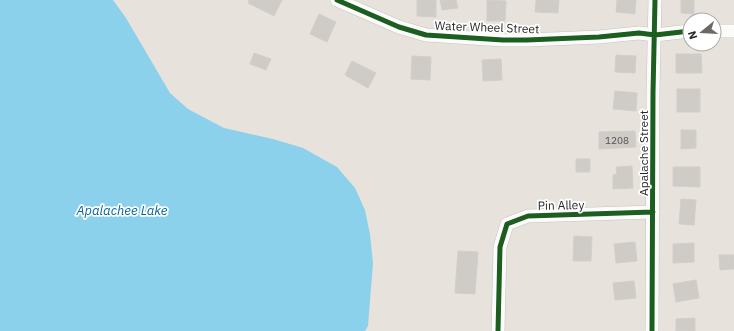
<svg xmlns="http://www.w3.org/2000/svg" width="734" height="331" viewBox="0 0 734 331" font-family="'IBM Plex Sans',sans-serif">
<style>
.water{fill:#8cd1ec}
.building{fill:#cfccc8;stroke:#d2cec8}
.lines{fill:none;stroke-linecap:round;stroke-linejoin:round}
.minor-casing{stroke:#c4c2c2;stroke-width:14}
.minor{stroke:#fbfbfa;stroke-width:13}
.cycleway-casing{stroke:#fff;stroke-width:8}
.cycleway{stroke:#1b5e20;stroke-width:5}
.labels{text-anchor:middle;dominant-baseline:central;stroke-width:3.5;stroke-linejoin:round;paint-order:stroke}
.number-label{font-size:10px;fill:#525251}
.street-label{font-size:12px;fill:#282828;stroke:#fff}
.water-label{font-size:13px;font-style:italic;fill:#07649c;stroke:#fff}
</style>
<rect width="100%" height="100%" fill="#e7e3dc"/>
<path class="water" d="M0,0H113L126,18L170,93L188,109L224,128L273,139L303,148L337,167L355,188L365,210L370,234L373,263L368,326L365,331H0Z"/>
<path class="building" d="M249,0H282L274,16L248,3Z
M417,0H436V17L417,16Z
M440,0H456L458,8L442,10Z
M487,0L506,1L505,21H487Z
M536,0H559L558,13L535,12Z
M617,0H636L635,14L616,12Z
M681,0H694V14L681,13Z
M319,14L336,22L327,42L310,34Z
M254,53L271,59L266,70L250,64Z
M676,54H701L702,73H676Z
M616,55L636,56L635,73L615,72Z
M412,56L431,57L430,80L411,79Z
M501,59L502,80L483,81L482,60Z
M352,61L376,73L368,88L345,75Z
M677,89H700V112H677Z
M615,91L637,93L636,111L613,109Z
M681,130H696V148L681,149Z
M635,131L636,147L599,149V132Z
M576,159H590V172H576Z
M632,166L633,188L613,189V175L617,174L616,167Z
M673,167H700V187L673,186Z
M681,199L696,200L694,225L679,224Z
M574,236L592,237L591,261H573Z
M635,242L637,261L616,263L614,244Z
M694,243V262L673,263V244Z
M458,251L478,252L475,294L455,293Z
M719,255H734V269L720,270Z
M696,280L699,298L676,302L673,284Z
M634,281L636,298L615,300L613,283Z
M695,318V331H676V319Z"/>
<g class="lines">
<defs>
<path id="minor" d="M337,0L399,27L426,35L503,40H527L599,37L639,33L655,35L690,31
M714,31H734
M498,331L500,247L507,224L528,216L653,212
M652,331L653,93L655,0"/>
</defs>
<use href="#minor" class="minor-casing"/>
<use href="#minor" class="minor"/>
<defs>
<path id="cycleway" d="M337,0L399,27L426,35L503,40H527L599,37L639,33L655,35L690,31
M498,331L500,247L507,224L528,216L653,212
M652,331L653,93L655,0"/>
</defs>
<use href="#cycleway" class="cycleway-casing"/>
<use href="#cycleway" class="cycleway"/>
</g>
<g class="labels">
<g class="number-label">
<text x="617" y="140">1208</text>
</g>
<g class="street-label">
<text transform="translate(487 27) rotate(2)">Water Wheel Street</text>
<text transform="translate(643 153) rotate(-90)">Apalache Street</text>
<text transform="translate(561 205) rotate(-1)">Pin Alley</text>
</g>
<g class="water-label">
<text x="122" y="210">Apalachee Lake</text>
</g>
</g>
<g transform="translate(702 32) rotate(252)"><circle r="19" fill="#ffffff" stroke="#a9a9a9"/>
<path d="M0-3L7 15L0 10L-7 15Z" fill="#6b6967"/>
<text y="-6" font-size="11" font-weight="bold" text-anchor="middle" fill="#282828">N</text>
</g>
</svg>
